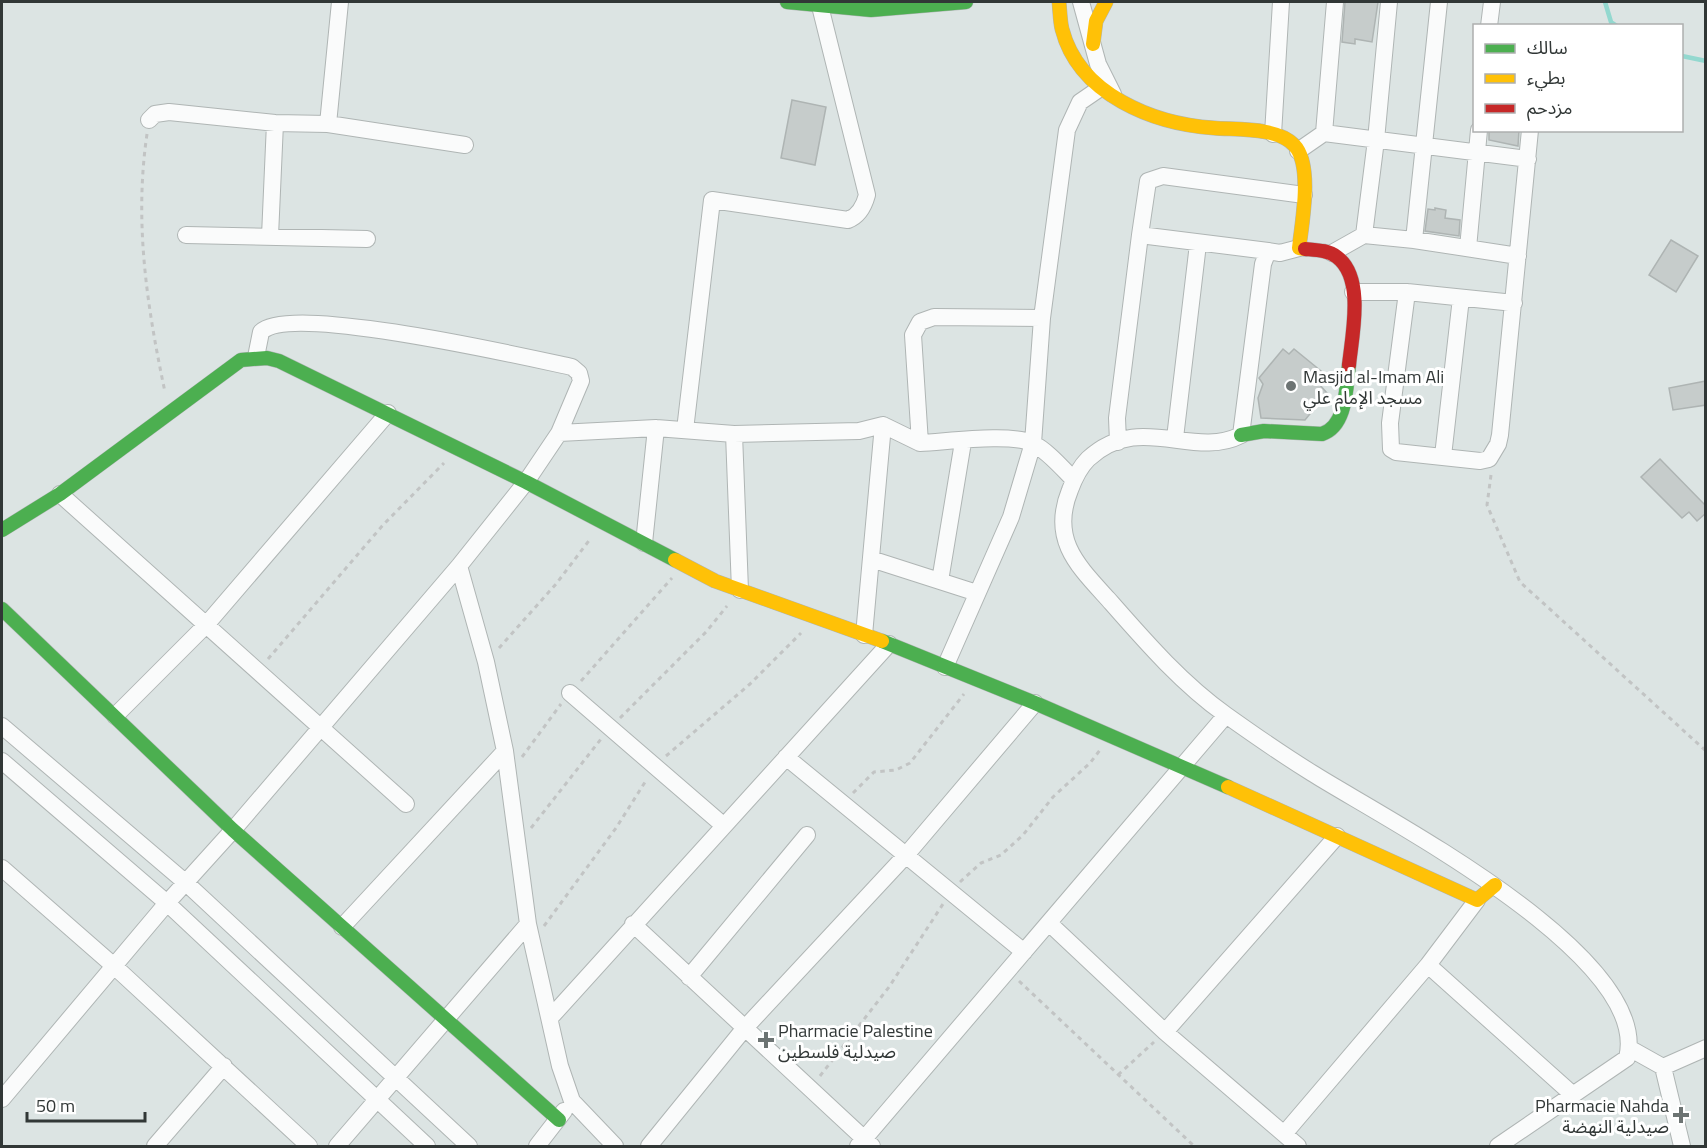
<svg xmlns="http://www.w3.org/2000/svg" width="1707" height="1148" viewBox="0 0 1707 1148" font-family="'Titillium Web','Noto Sans Arabic',sans-serif">
<style>
.lines{fill:none;stroke-linecap:round;stroke-linejoin:round}
.stream{stroke:#93d8cf;stroke-width:4.5}
.building{fill:#c6cccb;stroke:#aeb4b3;stroke-width:1.5}
.street-casing{stroke:#afb5b4;stroke-width:18}
.fast-casing{stroke:#afb5b4;stroke-width:15}
.slow-casing{stroke:#afb5b4;stroke-width:15}
.jam-casing{stroke:#afb5b4;stroke-width:15}
.path{stroke:#c2c4c4;stroke-width:3;stroke-dasharray:4.5 4.5;stroke-linecap:butt}
.street{stroke:#fafbfb;stroke-width:16}
.fast{stroke:#4caf50;stroke-width:14}
.slow{stroke:#ffc107;stroke-width:14}
.jam{stroke:#c62828;stroke-width:14}
.poi-dot{fill:#6d7473;stroke:#fff;stroke-width:2}
.labels{text-anchor:middle;dominant-baseline:central;stroke-width:6;stroke-linejoin:round;paint-order:stroke}
.poi-label{font-size:18px;fill:#313736;stroke:#fff;text-anchor:start}
</style>
<rect width="100%" height="100%" fill="#dce4e3"/>
<g class="lines">
<path class="stream" d="M1605,2L1611,22L1617,26
M1682,56L1706,61"/>
</g>
<path class="building" d="M1345,2H1378L1372,42L1355,39V44L1342,42Z
M792,100L826,107L815,165L781,158Z
M1489,130H1519L1518,146L1489,140Z
M1435,208L1446,210L1445,218L1460,220L1459,236L1425,231L1428,209L1435,210Z
M1671,240L1698,256L1676,292L1649,275Z
M1283,349L1289,354L1294,349L1326,375L1319,384L1327,393L1305,420L1261,418L1258,398L1263,384L1259,378Z
M1706,381V405L1673,410L1669,388Z
M1660,459L1706,506V513L1697,521L1689,512L1682,518L1641,477Z"/>
<g class="lines">
<defs>
<path id="street" d="M1081,2L1098,64L1113,94
M1489,26L1492,2
M149,120L155,114L169,112L275,123L328,124L340,2
M328,124L465,145
M1324,133L1335,2
M1273,134L1281,2
M1298,151L1324,133L1528,159
M186,235L367,239
M1364,235L1376,140L1389,2
M270,236L275,123
M1414,240L1439,2
M1299,248L1280,253L1268,251L1263,264L1241,435C1192,460 1140,411 1088,459C1079,468 1074,479 1070,490C1050,539 1077,565 1108,599C1144,640 1181,683 1226,715C1254,735 1283,755 1312,773C1383,818 1653,956 1627,1058L1498,1146
M1468,248L1479,130
M1268,251L1140,235L1148,181L1163,176L1304,195
M1332,253L1364,235L1414,240L1518,256
M1353,292H1407L1514,303
M1407,292L1390,423L1391,449L1396,452L1480,461L1489,459L1498,444L1500,435L1530,130
M1042,318L934,317L920,322L913,335L920,443C946,442 1010,433 1032,443C1048,451 1062,468 1074,480
M685,430L712,200L848,220C859,216 864,206 867,195L820,6
M559,433L656,428L734,434L859,431L883,425L920,443
M734,434L740,590
M1175,438L1198,244
M1118,442L1117,418L1140,235
M1443,456L1461,298
M60,494L406,804
M644,543L656,428
M871,559L977,593
M459,566L486,662L505,751L528,924L560,1066L572,1101L615,1146
M940,581L963,442
M864,635L883,425
M945,667L1011,517L1033,443L1042,318L1067,130L1080,102L1099,89
M570,693L723,825
M115,716L206,625L388,413
M2,726L185,882L469,1146
M786,757L1024,952
M2,761L167,903L427,1146
M2,868L114,966L309,1146
M633,924L872,1146
M1050,924L1165,1032L1298,1146
M342,927L505,751
M1428,965L1572,1094
M689,977L807,835
M550,1018L889,644
M1165,1032L1337,836
M1629,1048L1663,1067L1682,1146
M1663,1067L1706,1048
M2,1099L167,903L233,830L459,566L526,482L559,433L581,381L579,373L572,367C525,357 290,303 261,332L256,357
M1284,1134L1428,965L1477,900
M155,1146L224,1066
M337,1146L528,924
M537,1146L564,1111
M649,1146L744,1029L907,854L1035,703
M858,1146L1226,715"/>
<path id="fast" d="M787,2L871,10L966,2
M1241,435L1264,431L1322,434C1347,426 1346,387 1349,365
M2,530L60,494L241,360L267,358L279,361L526,482L675,560
M2,609L233,830L559,1120
M882,641L1035,703L1228,787"/>
<path id="slow" d="M1059,2C1060,11 1060,21 1062,29C1079,95 1154,124 1214,128C1237,130 1277,127 1294,145C1313,164 1302,223 1299,248L1305,249
M1093,44L1096,21L1106,2
M675,560L715,581L882,641
M1228,787L1477,900L1495,885"/>
<path id="jam" d="M1305,249C1316,250 1328,250 1337,257C1365,278 1352,335 1349,365"/>
</defs>
<use href="#street" class="street-casing"/>
<use href="#fast" class="fast-casing"/>
<use href="#slow" class="slow-casing"/>
<use href="#jam" class="jam-casing"/>
<path class="path" d="M147,134C134,222 147,307 165,392
M1491,475L1487,505L1520,582L1706,751
M499,648L556,584L591,538
M268,659L383,525L444,463
M581,681L672,578
M620,718L706,632L727,606
M666,756L750,684L801,633
M522,757L561,704
M853,793L874,772L896,770L910,763L964,694
M531,828L601,739
M960,882L981,863L1001,855L1023,835L1053,797L1090,763L1100,750
M544,926L616,828L647,779
M1019,981L1194,1146
M1118,1075L1154,1042
M820,1076L889,987L943,904"/>
<use href="#street" class="street"/>
<use href="#fast" class="fast"/>
<use href="#slow" class="slow"/>
<use href="#jam" class="jam"/>
</g>
<g class="poi-dot">
<circle cx="1291" cy="386" r="6"/>
<path d="M763 1031h6v6h6v6h-6v6h-6v-6h-6v-6h6z"/>
<path d="M1678 1106h6v6h6v6h-6v6h-6v-6h-6v-6h6z"/>
</g>
<g class="labels">
<g class="poi-label">
<text x="1303" y="376">Masjid al-Imam Ali<tspan x="1303" dy="21">مسجد الإمام علي</tspan></text>
<text x="778" y="1030">Pharmacie Palestine<tspan x="778" dy="21">صيدلية فلسطين</tspan></text>
<text x="1669" y="1105" text-anchor="end">Pharmacie Nahda<tspan x="1669" dy="21">صيدلية النهضة</tspan></text>
</g>
</g>
<rect width="1707" height="1148" fill="none" stroke="#313736" stroke-width="6"/>
<rect x="1473" y="24" width="210" height="108" fill="#ffffff" stroke="#adafaf" stroke-width="1.5"/>
<rect x="1485" y="44" width="30" height="9" fill="#4caf50" stroke="#adafaf" stroke-width="1.5"/>
<text x="1527" y="54" font-size="18" fill="#313736">سالك</text>
<rect x="1485" y="74" width="30" height="9" fill="#ffc107" stroke="#adafaf" stroke-width="1.5"/>
<text x="1527" y="84" font-size="18" fill="#313736">بطيء</text>
<rect x="1485" y="104" width="30" height="9" fill="#c62828" stroke="#adafaf" stroke-width="1.5"/>
<text x="1527" y="114" font-size="18" fill="#313736">مزدحم</text>
<path d="M27 1112v9h118v-9" fill="none" stroke="#313736" stroke-width="3"/>
<text x="36" y="1112" font-size="18" fill="#313736" stroke="#ffffff" stroke-width="4.5" paint-order="stroke">50 m</text>
</svg>
